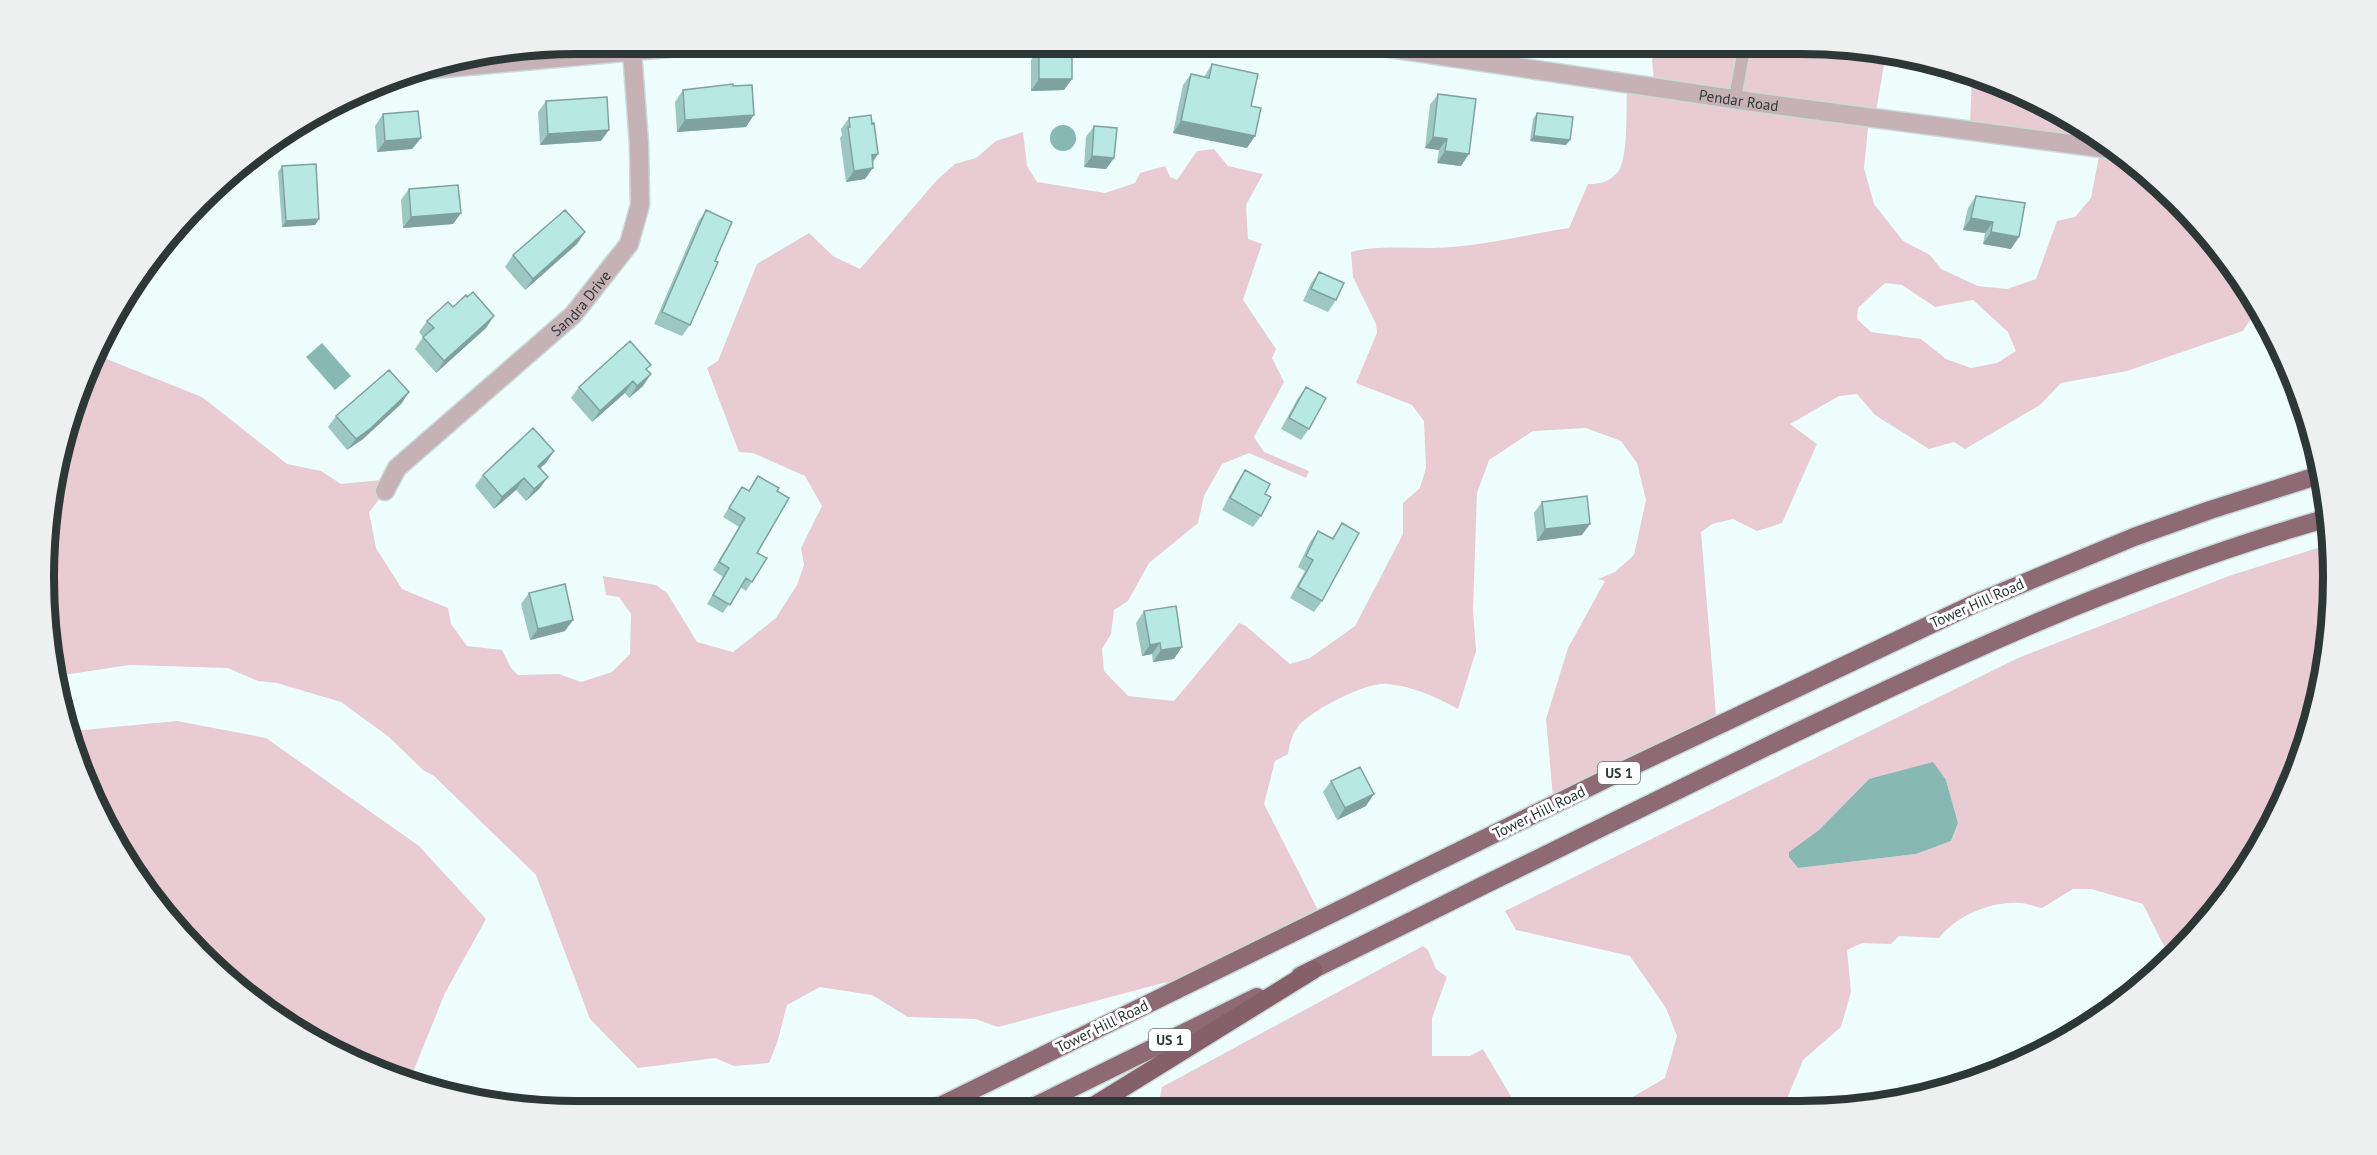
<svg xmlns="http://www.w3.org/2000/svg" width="2377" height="1155" viewBox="0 0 2377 1155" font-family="'PT Sans',sans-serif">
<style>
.green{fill:#e9cbd3;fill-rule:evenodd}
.water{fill:#88b8b2}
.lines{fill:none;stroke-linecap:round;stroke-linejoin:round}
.service-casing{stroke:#cadad8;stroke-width:15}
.minor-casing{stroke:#cadad8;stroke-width:21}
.trunk-casing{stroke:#cadad8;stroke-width:21}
.motorway-casing{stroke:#cadad8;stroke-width:21}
.service{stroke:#c5b1b6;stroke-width:12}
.minor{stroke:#c5b1b6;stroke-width:18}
.trunk{stroke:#8e6a74;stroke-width:18}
.motorway{stroke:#855f6a;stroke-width:18}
.wall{fill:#9dc8c2}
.shaded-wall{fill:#80a29e}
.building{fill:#b7e8e2;stroke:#80a29e;stroke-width:1.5}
.labels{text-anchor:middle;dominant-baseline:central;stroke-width:6;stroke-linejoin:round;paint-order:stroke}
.shield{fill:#fff;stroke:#6b7372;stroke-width:1.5}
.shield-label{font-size:14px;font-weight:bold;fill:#2c3736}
.street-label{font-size:15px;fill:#2c3736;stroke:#fff}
.rim{fill:none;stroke:#2c3736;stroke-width:8}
</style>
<rect width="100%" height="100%" fill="#edfefc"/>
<path class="green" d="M1379,44H1511L1510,59Z
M1655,44H1800L1886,52L1876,112L1869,118L1864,168L1874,204L1903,241L1930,255L1941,269L1978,286L2007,289L2036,279L2057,221L2075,217L2091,198L2099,156L1970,126L1972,75C2085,109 2203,204 2258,308L2243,331L2127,371L2061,383L2040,405L1965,449L1954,442L1929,449L1875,415L1857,394L1839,396L1790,424L1817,444L1782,523L1757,531L1733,519L1712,524L1701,532L1716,715L1714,718L1553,797L1546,719L1568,648L1605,581L1598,579L1615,572L1634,555L1646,500L1637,463L1621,441L1586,428L1533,431L1489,460L1477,493L1473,610L1476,651L1458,709C1436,697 1412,686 1388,684C1367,681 1315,709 1300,724C1292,733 1290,743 1288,754L1275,761L1264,804L1319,912L1180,981L1163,983L998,1027L976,1019L908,1017L872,995L820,987L787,1005L777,1043L769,1063L734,1066L715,1058L638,1068L590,1019L536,875L434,776L423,770L389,737L341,702L277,683L258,681L228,668L129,665L57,676L48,648L54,473L84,373L94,354L202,397L287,464L321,471L341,484L391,479L386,491L369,512L376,548L402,589L448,608L451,624L467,646L502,650L511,668L518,675L559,674L581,682L612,672L630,654L631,614L619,597L606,595L603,576L656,585L667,593L697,642L733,652L776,618L797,585L804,565L801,548L822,506L805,476L753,453L739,452L707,368L718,361L757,264L809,233L833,256L860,269L937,180L955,164L976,158L996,141L1023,132L1027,166L1037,182L1105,193L1135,183L1140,173L1165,166L1170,177L1177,180L1197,151L1214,149L1228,166L1263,174L1246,205L1248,239L1262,244L1243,300L1276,349L1272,358L1284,382L1254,437L1264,452L1309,471L1306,478L1249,453L1222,464L1204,496L1198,523L1149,563L1128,601L1114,610L1111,634L1102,649L1104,671L1128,696L1174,701L1239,623L1246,626L1290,664L1310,658L1355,626L1403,534V503L1420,488L1426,468L1424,421L1412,405L1356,383L1377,333L1376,324L1353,277L1351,252C1381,244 1418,250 1451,247C1490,244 1530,234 1569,228L1588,184C1600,184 1609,182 1617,173C1629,161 1626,103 1627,85L1654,82L1652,61ZM1885,283L1902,285L1935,307L1973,300L2008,332L2016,351L1997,363L1971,368L1946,359L1921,339L1871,332L1857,319L1858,308Z
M2330,544L2333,578L2323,682L2293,782L2223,903L2165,961L2167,952L2143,904L2091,889H2073L2042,908C2035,907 2027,903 2019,903C1991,901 1956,916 1939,938L1899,936L1891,944L1862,943L1847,950L1851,992L1841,1027L1803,1060L1786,1101L1800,1107L1598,1108L1626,1101L1665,1078L1677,1036L1666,1008L1630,956L1516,930L1505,911L2018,658L2229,576ZM1869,779L1946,780L1958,823L1951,841L1916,854L1798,868L1789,857L1790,852L1819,830Z
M177,721L266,738L419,846L486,919L445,993L409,1082L373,1071L281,1021L200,955L99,814L73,731Z
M1423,946L1428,950L1436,969L1447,977L1432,1018V1056H1470L1483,1049L1516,1105L1529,1108L1152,1109L1159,1103L1162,1087Z"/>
<path class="water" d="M1050 138a13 13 0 1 1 26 0a13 13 0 1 1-26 0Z
M322,343L351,376L335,390L306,357Z
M1933,762L1946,780L1958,823L1951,841L1916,854L1798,868L1789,857V852L1819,830L1869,779Z"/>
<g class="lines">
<defs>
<path id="service" d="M1735,98L1745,44"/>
<g id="minor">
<path id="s1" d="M1362,44L1753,102L2116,150"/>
<path d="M413,71L713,44"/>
<path id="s2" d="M385,491L397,468L573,315L629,244L640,205L639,144L632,51"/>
</g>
<path id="trunk" d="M1300,976C1456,899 1611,822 1768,746C1951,658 2131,574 2328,518
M932,1110L1618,773L1976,603L2134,537L2210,510L2323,474
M1027,1110L1257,997"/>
<path id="motorway" d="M1087,1110L1313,970"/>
</defs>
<use href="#service" class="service-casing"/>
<use href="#minor" class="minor-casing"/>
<use href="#trunk" class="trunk-casing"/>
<use href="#motorway" class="motorway-casing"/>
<use href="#service" class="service"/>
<use href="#minor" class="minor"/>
<use href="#trunk" class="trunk"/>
<use href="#motorway" class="motorway"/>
</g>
<path class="wall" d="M1039,49L1064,90L1031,91V60Z
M1212,64L1251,106L1247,148L1173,133L1183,85L1191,74L1204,77Z
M683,90L746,127L677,132L675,102Z
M1438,94L1461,166L1437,163L1439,150L1425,148L1430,105Z
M546,101L601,141L540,145L538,112Z
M1537,113L1570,140L1566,145L1530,141L1533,119Z
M383,114L421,138L412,149L377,152L375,126Z
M849,118L878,154L873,162L865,179L846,182L840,138L842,135L841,129Z
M1094,126L1114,158L1106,169L1084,167L1086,137Z
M282,166L319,219L315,225L282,227L278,172Z
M409,189L461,213L453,224L403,228L401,200Z
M1976,196L2011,249L1983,244L1985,233L1963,230L1968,208Z
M706,210L715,261L690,325L682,336L654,324L698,222Z
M577,244L525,290L505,267L513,255Z
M1319,272L1336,300L1328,312L1303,301L1311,283Z
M453,307L486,328L436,373L415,349L423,337L419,332L427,321Z
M647,370L643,386L629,398L625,393L592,422L571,398L579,387Z
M1306,387L1309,429L1301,440L1281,429L1298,398Z
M409,392L401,404L363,439L347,450L328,427L336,416Z
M554,451L546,463L540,468V488L526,501L516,490L494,509L475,486L483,475Z
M1245,470L1261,516L1253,527L1222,510L1237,482Z
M758,476L777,491L757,553L752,582L746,591L740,587L723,613L707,604L723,577L713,570L739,527L723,517L742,487L749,491Z
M1542,502L1582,535L1537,541L1534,513Z
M1342,523L1322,601L1314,612L1290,598L1305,571L1298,567L1310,542L1318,531L1332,538Z
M529,593L565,631L530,640L521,604Z
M1144,611L1174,659L1153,662L1152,654L1142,656L1136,623Z
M1331,781L1366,806L1337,820L1323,792Z"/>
<path class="shaded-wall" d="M1039,79H1072L1064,90L1031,91Z
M754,115L746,127L677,132L685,120Z
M1181,121L1255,136L1247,148L1173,133Z
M609,130L601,141L540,145L548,134Z
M1534,136L1570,140L1566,145L1530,141Z
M1433,137L1447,139L1439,150L1425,148Z
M421,138L412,149L377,152L385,141Z
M1445,151L1469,154L1461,166L1437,163Z
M878,154L870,165L872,155Z
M1092,156L1114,158L1106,169L1084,167Z
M873,168L865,179L846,182L854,171Z
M461,213L453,224L403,228L411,217Z
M1971,218L1993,222L1985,233L1963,230Z
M319,219L315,225L282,227L286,221Z
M585,232L577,244L525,290L533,279Z
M1991,232L2019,237L2011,249L1983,244Z
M494,316L486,328L436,373L444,361Z
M651,374L643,386L629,398L637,386Z
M633,381L625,393L592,422L600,411Z
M409,392L401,404L363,439L347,450L356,439Z
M554,451L546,463L530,477L538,466Z
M548,477L540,488L526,501L534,489Z
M524,478L516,490L494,509L502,497Z
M1590,524L1582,535L1537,541L1545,529Z
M573,620L565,631L530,640L538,629Z
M1160,643L1152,654L1142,656L1150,645Z
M1182,647L1174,659L1153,662L1161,650Z
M1374,794L1366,806L1337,820L1345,808Z"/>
<path class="building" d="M1072,48V79H1039V49Z
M1212,64L1258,74L1251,106L1261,108L1255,136L1181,121L1191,74L1209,78Z
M733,84V86L752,85L754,115L685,120L683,90Z
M1438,94L1476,99L1469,154L1445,151L1447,139L1433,137Z
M607,97L609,130L548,134L546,101Z
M418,111L421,138L385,141L383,114Z
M1537,113L1573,117L1570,140L1534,136Z
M871,115L872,124L874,123L878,154L872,155L873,168L854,171L848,127H850L849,118Z
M1094,126L1117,128L1114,158L1092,156Z
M316,164L319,219L286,221L282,166Z
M458,185L461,213L411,217L409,189Z
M1976,196L2025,203L2019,237L1991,232L1993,222L1971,218Z
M565,210L585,232L533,279L513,255Z
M706,210L732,222L715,261L718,262L690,325L662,312Z
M1319,272L1344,283L1336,300L1311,289Z
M473,292L494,316L444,361L423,337L434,328L427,321L448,302L453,307L466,295L467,297Z
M630,341L651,365L646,369L651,374L637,386L633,381L600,411L579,387Z
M389,370L409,392L371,428L356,439L336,416Z
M1306,387L1326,398L1309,429L1289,418Z
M533,428L554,451L538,466L548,477L534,489L524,478L502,497L483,475Z
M1245,470L1270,484L1265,494L1271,497L1261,516L1230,498Z
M758,476L779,488L777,491L789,498L757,553L767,558L752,582L746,578L730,605L713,595L729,568L719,562L745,518L729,508L742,487L749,491Z
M1587,496L1590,524L1545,529L1542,502Z
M1342,523L1359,533L1322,601L1298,587L1313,560L1306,556L1318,531L1333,539Z
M565,584L573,620L538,629L529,593Z
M1176,606L1182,647L1161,650L1160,643L1150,645L1144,611Z
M1360,767L1374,794L1345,808L1331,781Z"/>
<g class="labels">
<g class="shield">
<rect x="1598" y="762" width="42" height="22" rx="4.5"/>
<rect x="1149" y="1029" width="42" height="22" rx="4.5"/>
</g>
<g class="shield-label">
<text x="1619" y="773">US 1</text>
<text x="1170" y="1040">US 1</text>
</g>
<g class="street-label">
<text stroke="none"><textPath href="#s1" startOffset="381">Pendar Road</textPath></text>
<text stroke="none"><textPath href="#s2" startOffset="273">Sandra Drive</textPath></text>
<text transform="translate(1977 603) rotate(-24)">Tower Hill Road</text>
<text transform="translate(1539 812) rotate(-26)">Tower Hill Road</text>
<text transform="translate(1102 1026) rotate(-26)">Tower Hill Road</text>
</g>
</g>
<path d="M0 0H2377V1155H0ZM577 54H1800A523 523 0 0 1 2323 577V578A523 523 0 0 1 1800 1101H577A523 523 0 0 1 54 578V577A523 523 0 0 1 577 54Z" fill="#eeefef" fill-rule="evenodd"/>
<path class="rim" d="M577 54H1800A523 523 0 0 1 2323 577V578A523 523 0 0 1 1800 1101H577A523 523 0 0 1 54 578V577A523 523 0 0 1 577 54Z"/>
</svg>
